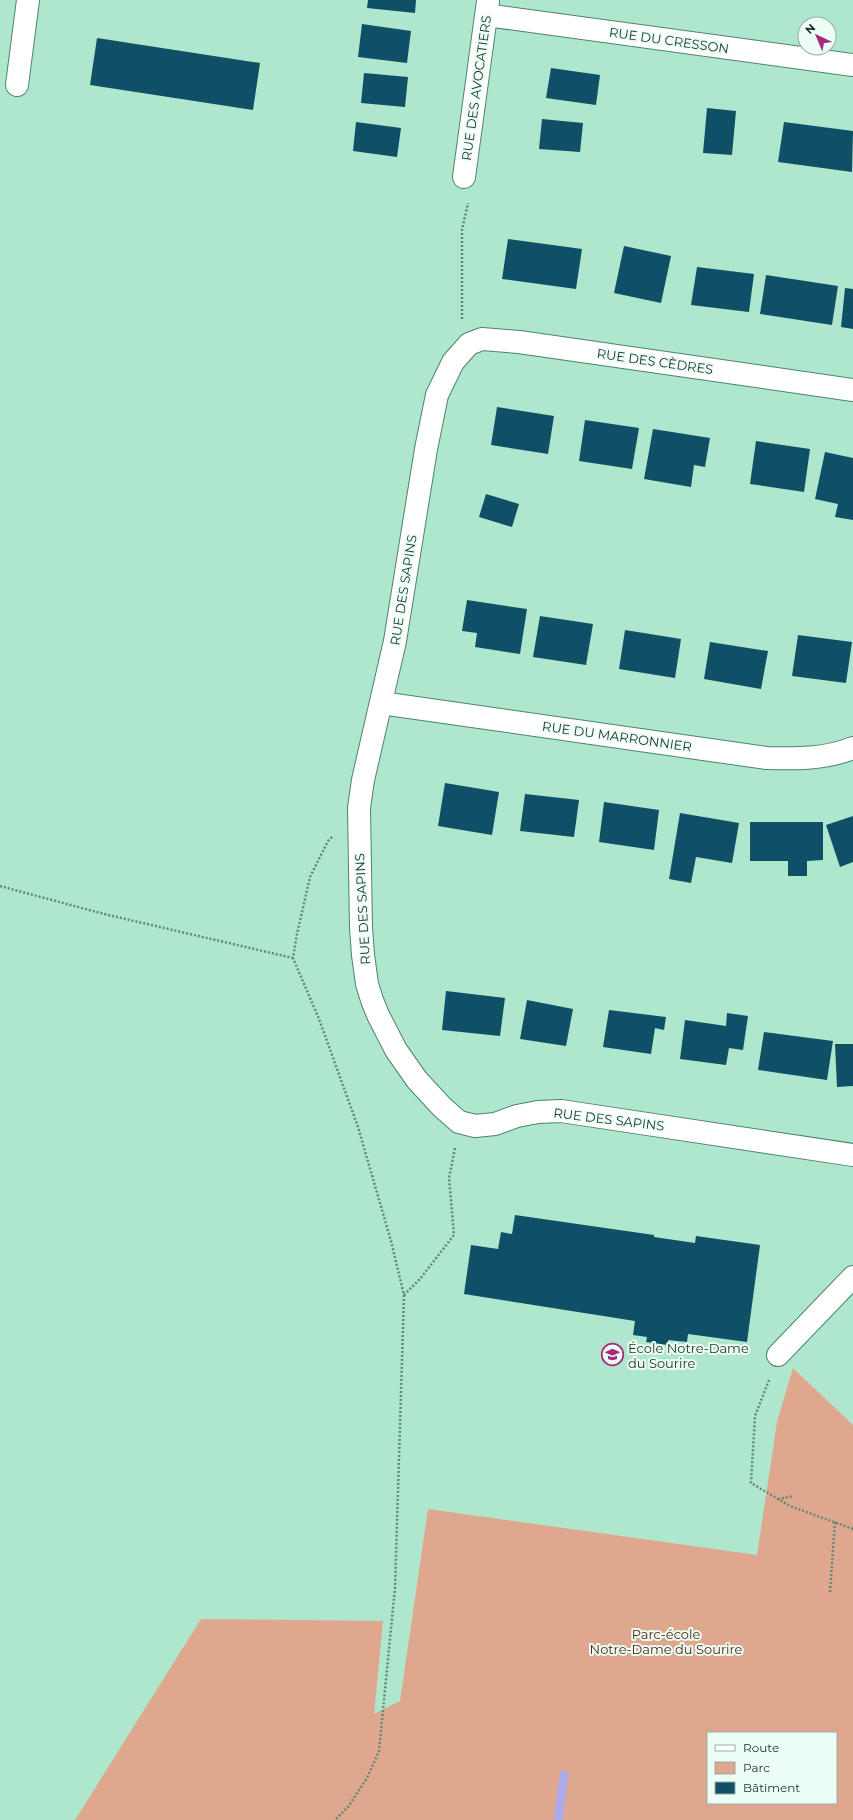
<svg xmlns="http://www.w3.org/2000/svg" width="853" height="1820" viewBox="0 0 853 1820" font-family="Montserrat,sans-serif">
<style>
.green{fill:#dfa88e;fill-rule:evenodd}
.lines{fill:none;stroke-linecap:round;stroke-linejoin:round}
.stream{stroke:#afaceb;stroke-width:9}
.building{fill:#0f5066}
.street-casing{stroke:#4d836d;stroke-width:24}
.path{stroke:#618977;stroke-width:2.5;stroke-dasharray:2 2;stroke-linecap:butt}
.street{stroke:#fff;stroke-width:22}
.labels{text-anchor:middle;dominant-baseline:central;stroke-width:4;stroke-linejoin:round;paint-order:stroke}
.street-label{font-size:13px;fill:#1b3228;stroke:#edfef6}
.poi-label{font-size:13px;fill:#1b3228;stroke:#edfef6;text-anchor:start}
.park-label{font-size:13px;fill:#4e240e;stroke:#edfef6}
</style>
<rect width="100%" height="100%" fill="#aee7ce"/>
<path class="green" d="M793,1368L853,1425V1820H75L201,1619L383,1621L374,1714L400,1701L428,1509L757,1555L777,1422ZM708,1733H836V1803H708Z"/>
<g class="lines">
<path class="stream" d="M558,1820L564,1775"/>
</g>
<path class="building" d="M368,0H416L415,13L367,8Z
M362,24L411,31L407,63L358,57Z
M97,38L260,63L253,110L90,85Z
M551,68L600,75L596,105L546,98Z
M364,73L408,77L405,107L361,103Z
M707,108L736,111L732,155L703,153Z
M542,119L583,123L580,152L539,149Z
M356,122L401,128L397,157L353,151Z
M784,122L853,131L852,172L778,162Z
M508,239L582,249L576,289L502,279Z
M624,246L671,256L661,303L614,293Z
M697,267L754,274L749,312L691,305Z
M766,275L838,286L832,325L760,314Z
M845,288L853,289V329L841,327Z
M497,407L554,416L548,454L491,445Z
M585,420L639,428L632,469L579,461Z
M653,429L710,438L705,467L694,465L691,487L644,479Z
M756,441L810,449L804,492L750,484Z
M825,452L853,458V520L835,517L838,504L815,499Z
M486,494L519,504L512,527L479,517Z
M467,600L527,609L520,654L475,647L477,633L462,631Z
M540,616L593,624L586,665L533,657Z
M625,630L681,639L675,678L619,669Z
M798,635L852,642L846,683L792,676Z
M710,642L768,651L761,689L704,679Z
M445,783L499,792L492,835L438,826Z
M525,794L579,800L574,837L520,831Z
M604,802L659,810L654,850L599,842Z
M680,813L739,823L732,863L696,857L691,883L669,879Z
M853,816V862L840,867L826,825Z
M750,822H823V860L807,861V876H788V861H750Z
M446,991L505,998L500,1036L442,1030Z
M527,1000L573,1009L566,1046L520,1039Z
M609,1010L666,1017L664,1030L655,1028L651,1054L603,1047Z
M727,1013L748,1016L743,1050L729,1048L726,1065L680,1059L685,1020L726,1026Z
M764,1032L833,1041L827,1080L758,1070Z
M835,1044H853V1086L837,1087Z
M515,1215L654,1235V1237L695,1243L696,1236L760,1245L747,1342L688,1334L687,1342L668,1340V1345L646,1342L647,1337L633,1335L635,1321L464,1294L471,1245L498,1249L501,1232L512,1234Z"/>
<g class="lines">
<defs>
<path id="street" d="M486,15L853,65
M17,85L28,0
M464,177L488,1
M853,390L519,342L482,339L469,344L453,362L437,395L426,449L395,641L363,780L359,808L361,928L363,955L367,984L372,1000L378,1015L396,1050L417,1080L442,1107L459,1122L475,1126L495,1124L517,1116L538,1112L561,1111L853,1155
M381,703L766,758C795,759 826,759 853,748
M778,1355L853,1277"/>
</defs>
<use href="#street" class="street-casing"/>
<path class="path" d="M462,319V230L468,203
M332,837L328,841L310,877L297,934L293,958L319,1019L358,1127L391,1241L404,1295L395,1588L379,1751L367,1778L348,1807L335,1820
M0,886L104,914L293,958
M404,1295L420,1279L454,1235L449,1178L455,1148
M769,1380L755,1416L751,1483L790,1506L853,1529
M778,1499L794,1496
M830,1592L835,1522"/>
<use href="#street" class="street"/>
</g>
<defs>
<symbol id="school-ring" viewBox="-11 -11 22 22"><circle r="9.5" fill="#edfef6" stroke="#a82a7a" stroke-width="1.5"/><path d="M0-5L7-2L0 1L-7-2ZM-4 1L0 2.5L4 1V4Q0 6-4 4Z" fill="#a82a7a"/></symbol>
</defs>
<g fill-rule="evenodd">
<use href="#school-ring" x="600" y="1342" width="25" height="25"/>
</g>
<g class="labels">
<g class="street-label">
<text transform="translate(669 40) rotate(8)">RUE DU CRESSON</text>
<text transform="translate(476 88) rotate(-82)">RUE DES AVOCATIERS</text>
<text transform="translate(655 361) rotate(8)">RUE DES CÈDRES</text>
<text transform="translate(403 590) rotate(-81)">RUE DES SAPINS</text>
<text transform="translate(617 736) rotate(8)">RUE DU MARRONNIER</text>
<text transform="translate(362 909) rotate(-93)">RUE DES SAPINS</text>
<text transform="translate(609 1119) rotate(7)">RUE DES SAPINS</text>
</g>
<g class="poi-label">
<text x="628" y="1348">École Notre-Dame<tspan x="628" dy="15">du Sourire</tspan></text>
</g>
<g class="park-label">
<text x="666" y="1634">Parc-école<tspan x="666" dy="15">Notre-Dame du Sourire</tspan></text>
</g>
</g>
<rect x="707" y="1732" width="130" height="72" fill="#edfef6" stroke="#99aca4"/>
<rect x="715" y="1745" width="20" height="6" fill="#ffffff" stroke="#99aca4"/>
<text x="743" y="1752" font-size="12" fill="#1b3228">Route</text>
<rect x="715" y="1762" width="20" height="12" fill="#dfa88e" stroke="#99aca4"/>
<text x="743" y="1772" font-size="12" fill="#1b3228">Parc</text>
<rect x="715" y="1782" width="20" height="12" fill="#0f5066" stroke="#99aca4"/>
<text x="743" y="1792" font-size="12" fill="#1b3228">Bâtiment</text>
<g transform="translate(817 36) rotate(316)"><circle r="19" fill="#edfef6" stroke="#99aca4"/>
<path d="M0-3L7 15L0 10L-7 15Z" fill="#a82a7a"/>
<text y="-6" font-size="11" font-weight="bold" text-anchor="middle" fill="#1b3228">N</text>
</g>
</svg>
